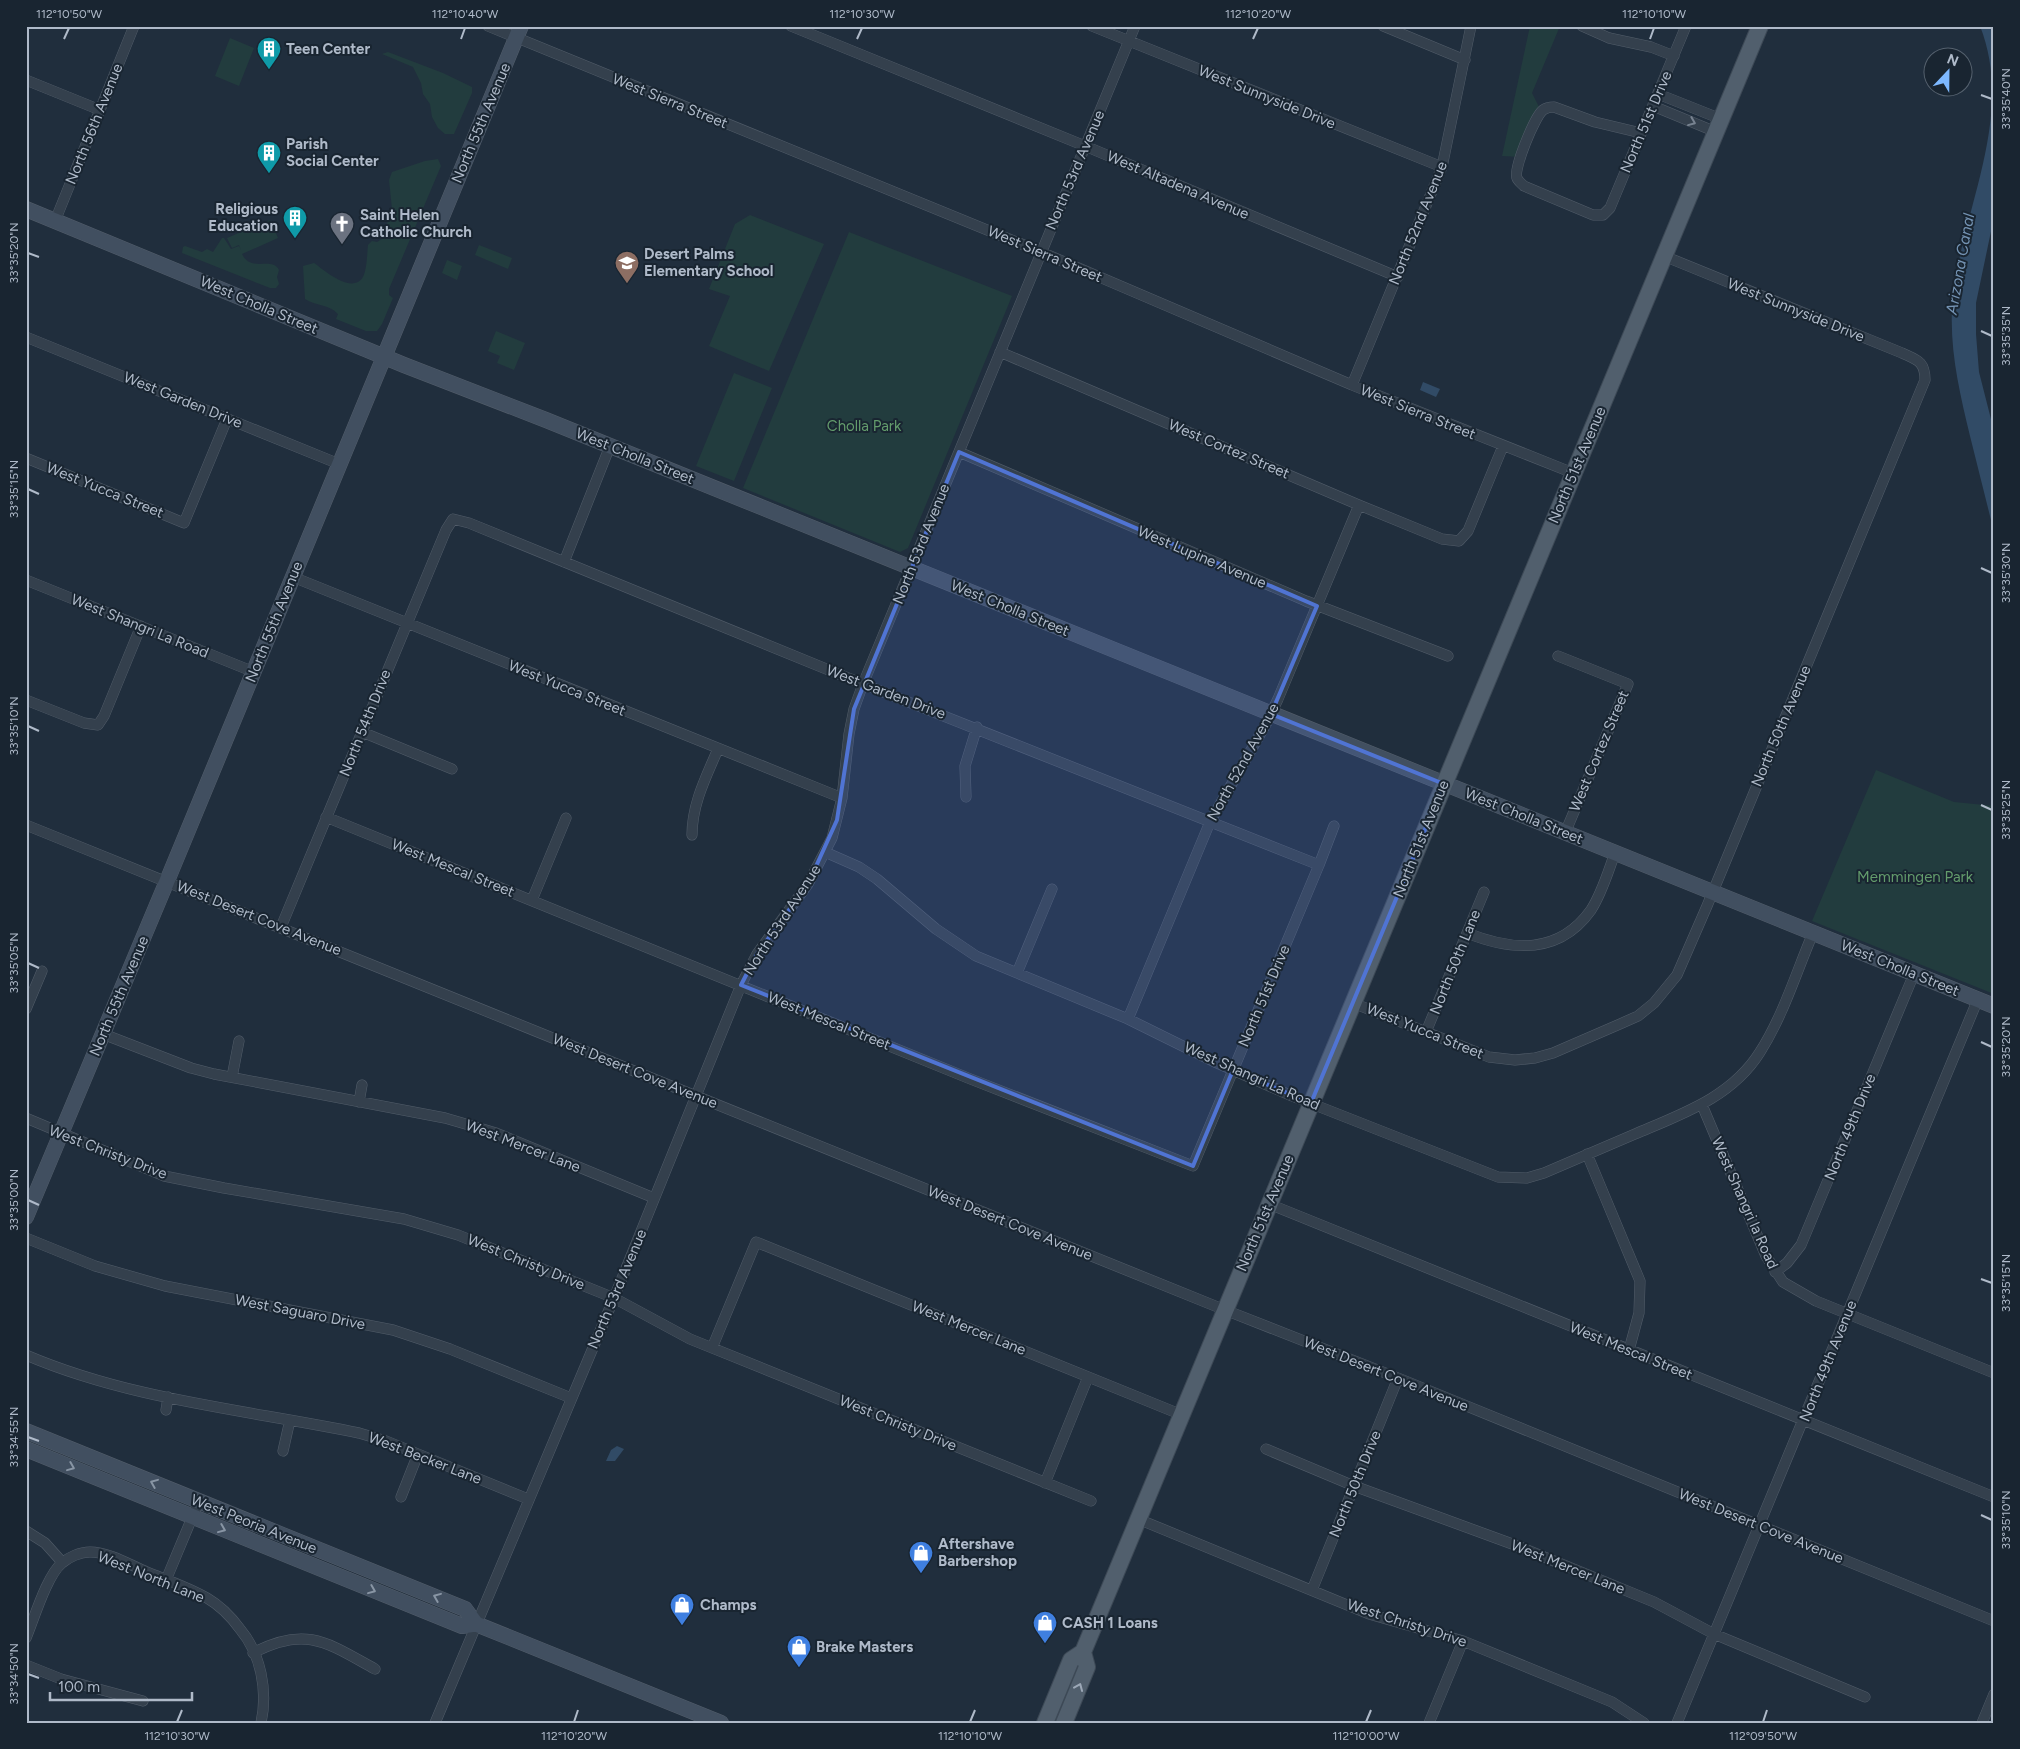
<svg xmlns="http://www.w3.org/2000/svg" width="2020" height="1749" viewBox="0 0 2020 1749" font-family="Figtree,sans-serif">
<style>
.green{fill:#223c3e}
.water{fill:#314b66}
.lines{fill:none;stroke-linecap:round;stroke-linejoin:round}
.street-casing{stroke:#525d6a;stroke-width:11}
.secondary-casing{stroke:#525d6a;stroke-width:16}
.primary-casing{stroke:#3d4956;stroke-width:18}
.street{stroke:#34404d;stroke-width:10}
.secondary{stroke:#414f60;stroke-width:15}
.primary{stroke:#515f6d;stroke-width:16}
.oneway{stroke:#788391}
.oneway2{stroke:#8895a4}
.oneway3{stroke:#9ca8b7}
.marked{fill:#5074d3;fill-opacity:0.2;stroke:#5074d3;stroke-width:4;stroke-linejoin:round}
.ticks{fill:none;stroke:#afbac9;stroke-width:2}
.labels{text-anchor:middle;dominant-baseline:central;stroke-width:4;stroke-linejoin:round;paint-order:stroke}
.poi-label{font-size:15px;font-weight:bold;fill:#afbac9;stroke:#192531;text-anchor:start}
.street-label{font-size:15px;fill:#afbac9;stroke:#192531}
.park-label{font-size:15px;fill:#639c6c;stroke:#192531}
.water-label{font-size:16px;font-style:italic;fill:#7493b3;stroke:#192531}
.neatline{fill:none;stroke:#afbac9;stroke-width:2}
.ticks-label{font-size:12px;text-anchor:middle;fill:#afbac9}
</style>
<rect width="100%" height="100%" fill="#202e3d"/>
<path class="green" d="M1530,26H1560L1532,93L1541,111L1521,157L1502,156Z
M230,38L254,48L239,86L215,76Z
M388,52L443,73L472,87V93L454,134H445L438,128L432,117L430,104L423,94L421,83L413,67L382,54Z
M438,159L441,166L389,289V295L393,298L382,324L377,331H366L336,319L338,314C329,304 316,306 305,299L303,266L314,263C324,270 352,295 363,277C367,269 367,254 368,245L372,241L377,242L382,239L392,209L389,180L392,172L425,161Z
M750,215L824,244L769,371L709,346L730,296L709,289L735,224Z
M270,220L278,238L242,254C251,273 272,256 279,270L277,277L279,284L276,288H270L182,253L183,247L185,246L202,252L207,249L213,252L222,238H224L231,249L239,246L241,250L239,245L232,248L227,238Z
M849,232L1012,296L908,548L900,552L743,488Z
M479,245L512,258L508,269L475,255Z
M447,260L462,266L457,280L442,273Z
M496,331L525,343L514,370L497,363L500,356L488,351Z
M734,373L772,388L734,481L696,466Z
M1876,770L1954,802L1994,806V994L1812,921Z"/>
<path class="water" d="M1980,26H1994V217L1976,303V334L1979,372L1994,431V532C1986,500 1978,468 1970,436C1960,394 1950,353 1952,309C1958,215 2017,120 1980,26Z
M1423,382L1440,389L1436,397L1420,390Z
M617,1446L624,1449L615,1461H606L611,1450Z"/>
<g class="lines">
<defs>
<path id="street" d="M488,26L1041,252L1352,385L1573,473
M791,26L1085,146L1398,277
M1092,26L1442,167
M1383,26L1465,60
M1582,26L1609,38L1651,47L1674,56
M26,80L100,110
M1658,94L1721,119
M1653,106L1716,132
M1641,133L1595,122L1554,107C1550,107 1547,107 1543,110C1535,116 1513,169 1517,178C1518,181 1522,184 1524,186L1593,215H1603L1610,208L1686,26
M55,221L134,26
M26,337L339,464
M1000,352L1359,505L1442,539L1459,541L1468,531L1503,446
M1352,385L1442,167L1471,26
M959,452L1306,601L1448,656
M26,458L184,523L227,419
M564,562L610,446
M293,577L842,798
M26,580L254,672
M1558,656L1628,684L1565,833
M26,700L84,723L98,725L104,716L141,626
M362,732L452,769
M966,797L965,766L977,727
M326,817L968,1078L1193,1166L1319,865L1334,826
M26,825L1225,1310L1398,1378L1994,1621
M692,835C692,804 706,777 718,749
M825,852L859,867L877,879L936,929L976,956L1128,1019L1217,1063L1292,1096L1498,1177L1527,1178L1544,1173C1574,1160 1604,1147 1635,1134C1682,1114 1732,1097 1760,1052C1783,1016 1796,973 1813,933
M532,900L566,818
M281,927L446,530L453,519L469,523L863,684L1319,865
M1467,933C1512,951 1559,955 1591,910C1602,893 1608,872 1615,853
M1017,973L1052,889
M1353,1003L1489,1057L1515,1060L1535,1058L1553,1053L1620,1024L1638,1016L1654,1003L1677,975L1707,906L1925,380C1925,361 1917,360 1902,353L1664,256
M26,1009L42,971
M1128,1019L1210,822L1266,724L1278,699L1359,505
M1426,1032L1484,892
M103,1034L191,1068L214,1074L445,1118L469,1125L496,1133L654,1198
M232,1077L239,1041
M359,1102L362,1085
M1702,1105L1766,1256L1783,1282L1816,1301L1994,1373
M26,1118L164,1176L224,1188L404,1219L458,1235L614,1298L690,1339L1091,1501
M1587,1154L1640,1281L1639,1313L1629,1350
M1269,1204L1994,1497
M26,1238L95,1266L165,1286L393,1330L450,1349L571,1398
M1775,1272L1787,1263L1801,1245L1914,974
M712,1348L756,1242L1182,1415
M26,1355C131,1400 248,1410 359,1433L386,1441L528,1499
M166,1410L168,1397
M1266,1449L1354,1486L1515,1545L1654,1602L1714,1634L1865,1697
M283,1451L290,1420
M1045,1483L1088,1377
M401,1497L418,1454
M1138,1519L1369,1614L1463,1641L1612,1702L1644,1723
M26,1531L45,1543L62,1562
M166,1580L199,1501
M1312,1590L1398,1378
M26,1638C34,1619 47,1575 62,1563C69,1557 80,1552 90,1552C109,1552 130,1565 147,1572C167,1580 188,1587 207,1598C219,1605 232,1618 240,1629C261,1654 268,1691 261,1723
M253,1653C306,1625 328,1643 375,1669
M26,1665L61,1679L143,1701
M435,1723L614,1298L741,985L757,954L808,884L832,838L842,798L849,734L854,709L863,684L1135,26
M1429,1723L1463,1641
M1677,1723L1978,999
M1982,1723L1994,1694"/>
<path id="secondary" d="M26,209L404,365L546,420L1994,1006
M26,1217L167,881L521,26
M26,1431L465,1609L476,1624
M26,1449L462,1626L476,1624L721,1723"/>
<path id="primary" d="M1045,1723L1071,1660L1083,1652L1760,26
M1064,1723L1087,1667L1083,1652"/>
</defs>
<use href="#street" class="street-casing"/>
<use href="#secondary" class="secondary-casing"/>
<use href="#primary" class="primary-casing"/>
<use href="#street" class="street"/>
<use href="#secondary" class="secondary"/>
<use href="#primary" class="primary"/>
</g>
<defs><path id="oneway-chevron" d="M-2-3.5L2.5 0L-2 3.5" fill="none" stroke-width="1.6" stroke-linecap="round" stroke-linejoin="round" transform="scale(1.25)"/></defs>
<use class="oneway" href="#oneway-chevron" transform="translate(1692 122) rotate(22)"/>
<g class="oneway2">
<use href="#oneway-chevron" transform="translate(71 1467) rotate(22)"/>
<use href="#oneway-chevron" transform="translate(154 1483) rotate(-158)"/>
<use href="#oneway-chevron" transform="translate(222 1529) rotate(22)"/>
<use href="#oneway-chevron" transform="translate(372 1590) rotate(22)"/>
<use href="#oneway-chevron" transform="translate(437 1597) rotate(-158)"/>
</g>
<use class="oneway3" href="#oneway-chevron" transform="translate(1079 1687) rotate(-67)"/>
<path class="marked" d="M959,452L1317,606L1271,714L1444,784L1311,1103L1233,1070L1193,1166L741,985L757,954L808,884L837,820L854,709Z"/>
<path class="ticks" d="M64,39L69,28M461,39L465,28M857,39L862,28M1253,39L1258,28M1650,39L1654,28M1981,95L1992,99M28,253L39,257M1981,331L1992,336M28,489L39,494M1981,568L1992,573M28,726L39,731M1981,805L1992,810M28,963L39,968M1981,1042L1992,1047M28,1200L39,1205M1981,1279L1992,1283M28,1437L39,1441M1981,1515L1992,1520M28,1674L39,1678M177,1722L182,1710M574,1722L578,1710M970,1722L975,1710M1366,1722L1371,1710M1763,1722L1767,1710"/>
<defs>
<symbol id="building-pin" viewBox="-11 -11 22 30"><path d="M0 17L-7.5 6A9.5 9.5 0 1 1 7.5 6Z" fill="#0f9aa8" stroke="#192531"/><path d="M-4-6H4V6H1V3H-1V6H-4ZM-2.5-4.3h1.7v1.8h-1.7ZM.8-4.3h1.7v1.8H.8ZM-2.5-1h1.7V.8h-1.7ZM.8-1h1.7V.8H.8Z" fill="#fff"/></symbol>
<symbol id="church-pin" viewBox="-11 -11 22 30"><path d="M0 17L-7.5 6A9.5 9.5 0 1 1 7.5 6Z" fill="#6b7280" stroke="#192531"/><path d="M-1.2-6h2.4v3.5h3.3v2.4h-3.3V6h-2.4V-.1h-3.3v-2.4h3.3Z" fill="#fff"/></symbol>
<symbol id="school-pin" viewBox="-11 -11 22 30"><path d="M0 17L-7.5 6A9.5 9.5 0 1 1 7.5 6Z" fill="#8d6e63" stroke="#192531"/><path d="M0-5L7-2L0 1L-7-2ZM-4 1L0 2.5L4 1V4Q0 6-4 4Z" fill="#fff"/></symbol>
<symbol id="shop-pin" viewBox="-11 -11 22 30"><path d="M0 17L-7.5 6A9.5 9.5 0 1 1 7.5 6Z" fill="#3f7fe0" stroke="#192531"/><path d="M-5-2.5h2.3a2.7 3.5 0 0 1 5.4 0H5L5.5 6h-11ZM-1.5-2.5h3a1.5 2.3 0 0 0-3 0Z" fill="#fff"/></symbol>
</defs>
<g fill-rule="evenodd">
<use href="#building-pin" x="255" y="35" width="28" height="38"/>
<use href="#building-pin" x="255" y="139" width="28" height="38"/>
<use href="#building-pin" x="281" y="204" width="28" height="38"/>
<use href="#church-pin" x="328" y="210" width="28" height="38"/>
<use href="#school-pin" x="613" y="249" width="28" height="38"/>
<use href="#shop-pin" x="907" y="1539" width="28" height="38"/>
<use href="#shop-pin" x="668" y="1591" width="28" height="38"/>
<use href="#shop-pin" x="1031" y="1609" width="28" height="38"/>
<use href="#shop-pin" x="785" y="1633" width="28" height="38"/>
</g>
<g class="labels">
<g class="poi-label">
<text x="286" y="49">Teen Center</text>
<text x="286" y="144">Parish<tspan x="286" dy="17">Social Center</tspan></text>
<text x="278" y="209" text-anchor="end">Religious<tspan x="278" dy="17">Education</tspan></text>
<text x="360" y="215">Saint Helen<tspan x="360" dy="17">Catholic Church</tspan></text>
<text x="644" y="254">Desert Palms<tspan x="644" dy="17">Elementary School</tspan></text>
<text x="938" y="1544">Aftershave<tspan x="938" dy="17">Barbershop</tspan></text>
<text x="700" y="1605">Champs</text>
<text x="1062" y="1623">CASH 1 Loans</text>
<text x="816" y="1647">Brake Masters</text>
</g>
<g class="street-label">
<text transform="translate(1267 97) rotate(22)">West Sunnyside Drive</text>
<text transform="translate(670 101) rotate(22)">West Sierra Street</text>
<text transform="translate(1646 122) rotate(-67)">North 51st Drive</text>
<text transform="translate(481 123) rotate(-67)">North 55th Avenue</text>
<text transform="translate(94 124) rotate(-68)">North 56th Avenue</text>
<text transform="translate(1075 170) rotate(-67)">North 53rd Avenue</text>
<text transform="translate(1178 185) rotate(23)">West Altadena Avenue</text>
<text transform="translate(1418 223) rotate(-68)">North 52nd Avenue</text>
<text transform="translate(1045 254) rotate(23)">West Sierra Street</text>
<text transform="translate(259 305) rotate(23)">West Cholla Street</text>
<text transform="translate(1796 310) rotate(22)">West Sunnyside Drive</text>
<text transform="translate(183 400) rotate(22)">West Garden Drive</text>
<text transform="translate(1418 412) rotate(22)">West Sierra Street</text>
<text transform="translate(1229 449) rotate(23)">West Cortez Street</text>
<text transform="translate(635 456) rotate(22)">West Cholla Street</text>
<text transform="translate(1577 465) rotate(-67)">North 51st Avenue</text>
<text transform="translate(105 490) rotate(22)">West Yucca Street</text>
<text transform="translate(921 544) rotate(-68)">North 53rd Avenue</text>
<text transform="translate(1202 557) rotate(23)">West Lupine Avenue</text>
<text transform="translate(1010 608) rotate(22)">West Cholla Street</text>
<text transform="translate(274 622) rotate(-68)">North 55th Avenue</text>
<text transform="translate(140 626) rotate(22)">West Shangri La Road</text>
<text transform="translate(567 688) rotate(22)">West Yucca Street</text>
<text transform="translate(886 692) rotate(21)">West Garden Drive</text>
<text transform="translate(365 723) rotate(-68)">North 54th Drive</text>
<text transform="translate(1781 726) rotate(-67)">North 50th Avenue</text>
<text transform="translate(1599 751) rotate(-67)">West Cortez Street</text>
<text transform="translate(1243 762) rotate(-61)">North 52nd Avenue</text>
<text transform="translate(1524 816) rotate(22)">West Cholla Street</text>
<text transform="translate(1421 839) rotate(-68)">North 51st Avenue</text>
<text transform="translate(453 868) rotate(22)">West Mescal Street</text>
<text transform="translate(259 918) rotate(22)">West Desert Cove Avenue</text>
<text transform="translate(782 920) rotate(-57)">North 53rd Avenue</text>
<text transform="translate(1455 962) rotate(-68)">North 50th Lane</text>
<text transform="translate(1900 968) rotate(22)">West Cholla Street</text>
<text transform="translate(119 996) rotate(-67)">North 55th Avenue</text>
<text transform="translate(1264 996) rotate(-67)">North 51st Drive</text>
<text transform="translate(829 1021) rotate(22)">West Mescal Street</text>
<text transform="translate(1425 1031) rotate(22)">West Yucca Street</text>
<text transform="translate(635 1071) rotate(22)">West Desert Cove Avenue</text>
<text transform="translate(1252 1076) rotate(24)">West Shangri La Road</text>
<text transform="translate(1850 1127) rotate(-68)">North 49th Drive</text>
<text transform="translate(523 1146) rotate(21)">West Mercer Lane</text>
<text transform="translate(108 1152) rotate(21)">West Christy Drive</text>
<text transform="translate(1745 1203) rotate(66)">West Shangri la Road</text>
<text transform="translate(1265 1213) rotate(-67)">North 51st Avenue</text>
<text transform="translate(1010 1223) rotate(22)">West Desert Cove Avenue</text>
<text transform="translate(526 1262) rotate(22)">West Christy Drive</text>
<text transform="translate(617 1289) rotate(-67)">North 53rd Avenue</text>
<text transform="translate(300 1312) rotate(11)">West Saguaro Drive</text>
<text transform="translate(969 1328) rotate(22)">West Mercer Lane</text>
<text transform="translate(1631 1351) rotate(22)">West Mescal Street</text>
<text transform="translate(1828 1361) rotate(-68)">North 49th Avenue</text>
<text transform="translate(1386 1374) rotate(22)">West Desert Cove Avenue</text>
<text transform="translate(898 1423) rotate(22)">West Christy Drive</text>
<text transform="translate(425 1458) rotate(21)">West Becker Lane</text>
<text transform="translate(1355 1484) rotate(-68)">North 50th Drive</text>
<text transform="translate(254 1524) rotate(22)">West Peoria Avenue</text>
<text transform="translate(1761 1526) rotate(22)">West Desert Cove Avenue</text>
<text transform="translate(1568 1567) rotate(22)">West Mercer Lane</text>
<text transform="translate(151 1577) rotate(22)">West North Lane</text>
<text transform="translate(1407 1623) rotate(18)">West Christy Drive</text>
</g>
<g class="park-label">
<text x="864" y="426">Cholla Park</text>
<text x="1915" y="877">Memmingen Park</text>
</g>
<g class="water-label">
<text transform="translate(1960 264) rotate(-80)">Arizona Canal</text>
</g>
</g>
<rect width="2020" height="1749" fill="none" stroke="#192531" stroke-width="55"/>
<g transform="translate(1948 72) rotate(22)"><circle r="24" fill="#192531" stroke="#55616e"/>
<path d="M0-4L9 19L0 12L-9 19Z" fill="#7db8ff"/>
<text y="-8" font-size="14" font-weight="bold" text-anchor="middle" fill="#afbac9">N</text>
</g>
<path d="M50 1692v8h142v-8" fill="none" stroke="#afbac9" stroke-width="2.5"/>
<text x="58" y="1692" font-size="15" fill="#afbac9" stroke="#192531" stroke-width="4" paint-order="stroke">100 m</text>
<rect x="28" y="28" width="1964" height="1694" class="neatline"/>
<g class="ticks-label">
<text x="69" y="18">112°10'50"W</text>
<text x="465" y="18">112°10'40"W</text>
<text x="862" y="18">112°10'30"W</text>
<text x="1258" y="18">112°10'20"W</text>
<text x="1654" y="18">112°10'10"W</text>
<text transform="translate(2006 99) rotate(-90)" y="4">33°35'40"N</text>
<text transform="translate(14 253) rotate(-90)" y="4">33°35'20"N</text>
<text transform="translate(2006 336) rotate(-90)" y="4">33°35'35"N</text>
<text transform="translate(14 489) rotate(-90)" y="4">33°35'15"N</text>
<text transform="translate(2006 573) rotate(-90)" y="4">33°35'30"N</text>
<text transform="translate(14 726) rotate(-90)" y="4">33°35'10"N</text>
<text transform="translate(2006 810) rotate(-90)" y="4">33°35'25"N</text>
<text transform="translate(14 963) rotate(-90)" y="4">33°35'05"N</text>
<text transform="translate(2006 1047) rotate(-90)" y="4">33°35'20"N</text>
<text transform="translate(14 1200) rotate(-90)" y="4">33°35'00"N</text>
<text transform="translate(2006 1283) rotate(-90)" y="4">33°35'15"N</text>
<text transform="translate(14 1437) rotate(-90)" y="4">33°34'55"N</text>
<text transform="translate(2006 1520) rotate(-90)" y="4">33°35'10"N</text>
<text transform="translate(14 1674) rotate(-90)" y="4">33°34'50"N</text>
<text x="177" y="1740">112°10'30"W</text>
<text x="574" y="1740">112°10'20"W</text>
<text x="970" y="1740">112°10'10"W</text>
<text x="1366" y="1740">112°10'00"W</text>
<text x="1763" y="1740">112°09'50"W</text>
</g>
</svg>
